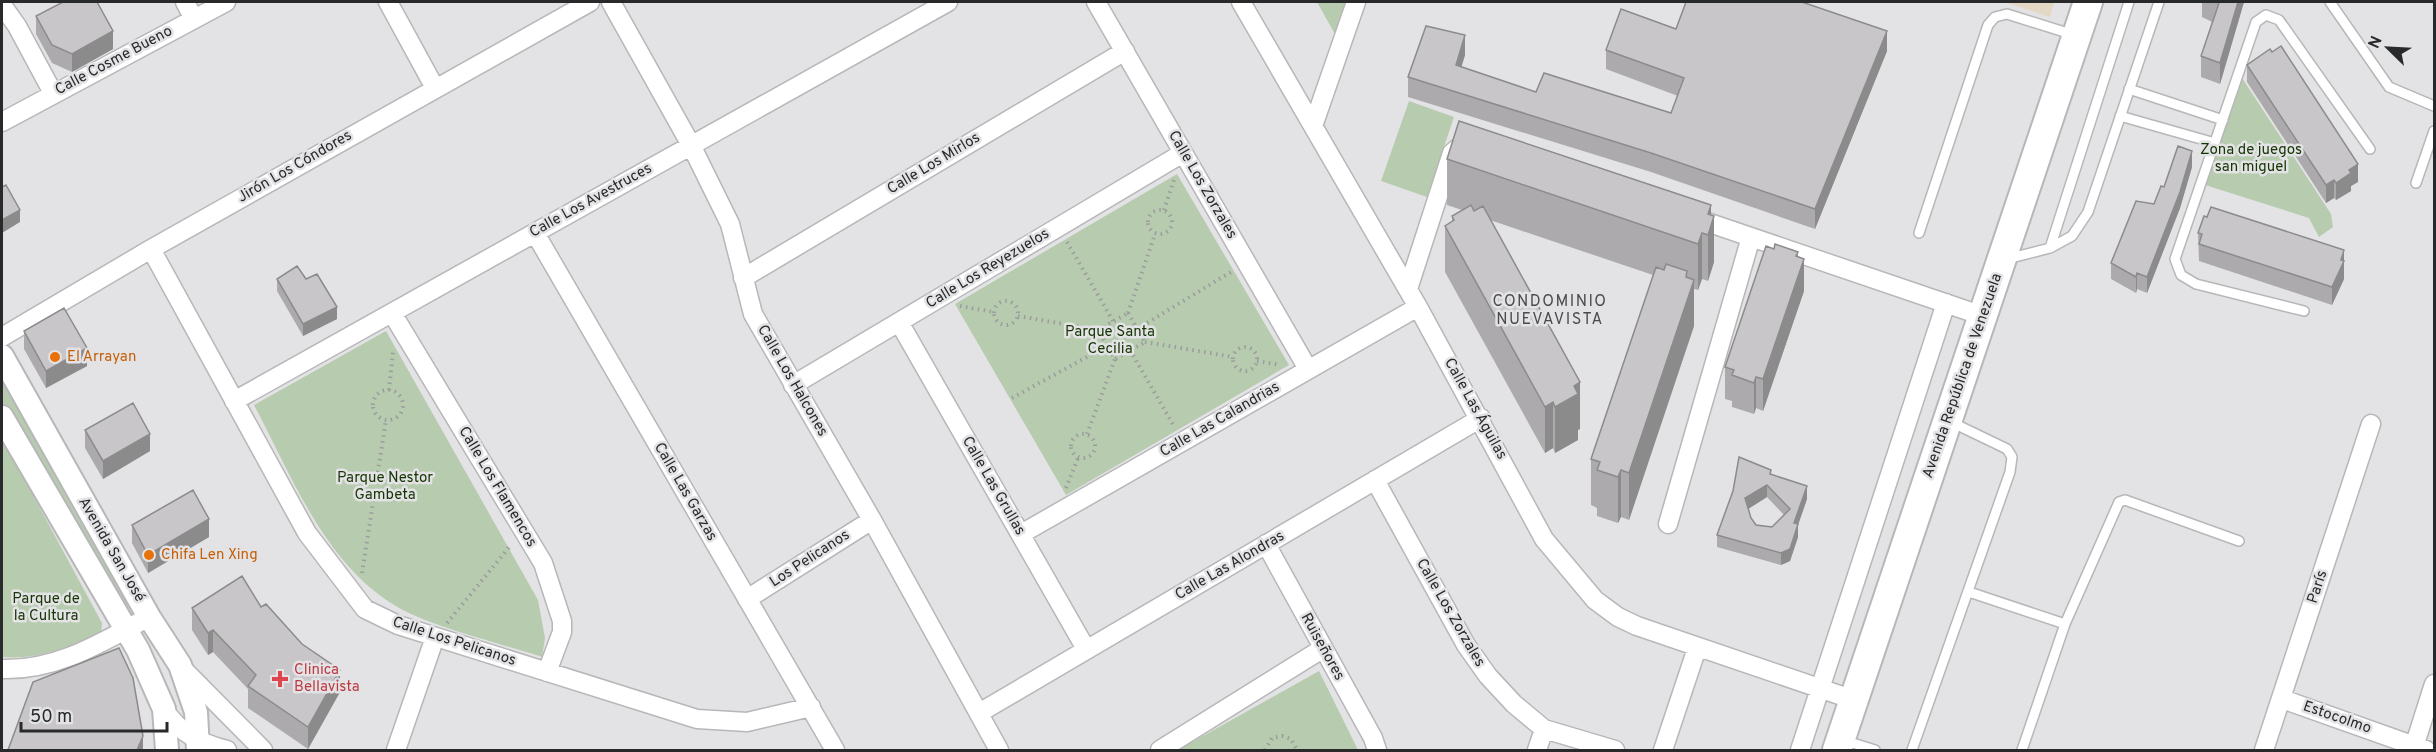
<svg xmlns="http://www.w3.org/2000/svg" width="2436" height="752" viewBox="0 0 2436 752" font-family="Overpass,sans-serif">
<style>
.medical{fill:#e3d8c4}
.green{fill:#b7cbae}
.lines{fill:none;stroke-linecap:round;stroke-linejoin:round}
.service-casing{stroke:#b7b7b9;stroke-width:12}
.minor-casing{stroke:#b7b7b9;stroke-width:21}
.tertiary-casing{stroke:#b7b7b9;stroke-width:26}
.primary-casing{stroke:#b7b7b9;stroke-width:32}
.path{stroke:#9b9c9e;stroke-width:4;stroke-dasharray:1.5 4.5;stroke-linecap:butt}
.service{stroke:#fff;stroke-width:9}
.minor{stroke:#fff;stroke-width:18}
.tertiary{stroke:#fff;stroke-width:22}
.primary{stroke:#fff;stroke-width:28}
.wall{fill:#acaaac;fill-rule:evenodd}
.shaded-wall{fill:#8c8b8c}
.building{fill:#c8c6c8;stroke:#8c8b8c;stroke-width:1.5;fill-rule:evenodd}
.food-dot{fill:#e8710a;stroke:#e3e3e6;stroke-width:2}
.health-dot{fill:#e0444e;stroke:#e3e3e6;stroke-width:2}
.labels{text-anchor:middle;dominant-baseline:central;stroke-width:5;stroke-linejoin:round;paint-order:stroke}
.street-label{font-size:15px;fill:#28292a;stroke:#e3e3e6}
.park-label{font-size:15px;fill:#163502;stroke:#e3e3e6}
.food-label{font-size:15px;fill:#c56008;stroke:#e3e3e6;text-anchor:start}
.health-label{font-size:15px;fill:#be3a42;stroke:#e3e3e6;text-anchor:start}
.neighbourhood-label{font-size:16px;letter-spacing:1.5px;fill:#4b4b4d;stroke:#e3e3e6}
</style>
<rect width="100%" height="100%" fill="#e3e3e6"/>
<path class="medical" d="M2004,2H2054L2050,17Z"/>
<path class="green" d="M1317,2H1348L1336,36Z
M2240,75L2331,214L2333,227L2319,237L2309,218L2202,184Z
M1409,101L1454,117L1427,197L1381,181Z
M1177,174L1289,365L1066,495L955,304Z
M386,331L538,600L545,638L542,657C502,644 449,631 411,614C329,576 294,480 254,405Z
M2,374L129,604L128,609L118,608L2,404Z
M2,438L102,623L101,633C69,647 37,660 2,657Z
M1319,671L1358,750H1178Z"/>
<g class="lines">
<defs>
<path id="service" d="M2330,2L2389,87L2434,106
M2129,89L2223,120
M2120,116L2215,143
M2416,183L2434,131
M1919,233L1988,25L1995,17L2007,14L2074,35
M2050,248L2129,2
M2007,259L2050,248L2072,236L2088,212L2159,2
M2304,311L2196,284L2181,275L2175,259L2256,22L2266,15L2279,20L2370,149
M1969,592L2065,624L2022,750
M2065,624L2119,502L2125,500L2239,541
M1843,740L1875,750
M1912,750L2010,472L2012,457L2007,449L1951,422"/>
<path id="minor" d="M185,2L194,19
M388,2L435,88
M611,2L691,145L730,224L753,314L872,520L999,750
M1096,2L1308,369
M1241,2L1418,307L1544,539L1595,600L1618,617L1637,626L1854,700
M2,5L17,26L53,93
M2,122L226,2
M1313,126L1356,2
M1692,217L1983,316
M535,233L835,750
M151,249L307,533L365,609L398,625L697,719L747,722L811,707
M743,278L1125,51
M1408,289L1452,153L1458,148
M392,313L543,563L562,621V632L547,672
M899,322L1086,649
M2,337L151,249L590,2
M793,385L1183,153
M234,401L948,2
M1375,480L1466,645L1488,676L1514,704L1544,729L1615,750
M1668,524L1751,237
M1021,534L1418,307
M1266,544L1373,738L1377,750
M747,599L872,520
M2,669C57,671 102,642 149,617
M184,670L263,750
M2282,699L2426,750
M164,709C179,733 200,743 227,750
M979,713L1481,418
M396,750L435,637
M1160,750L1322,649
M1537,750L1544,729
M1663,750L1697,648
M1800,750L1946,303
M2264,750L2371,424
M2413,750L2434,684"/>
<path id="tertiary" d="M2,356L149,617L180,665L196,712L198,750
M2,417L138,650L164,709L167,750"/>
<path id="primary" d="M1837,750L2088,2"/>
</defs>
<use href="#service" class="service-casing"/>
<use href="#minor" class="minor-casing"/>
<use href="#tertiary" class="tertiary-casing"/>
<use href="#primary" class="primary-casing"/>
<path class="path" d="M1148 222a12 12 0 1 1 24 0a12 12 0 1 1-24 0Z
M1164,210L1174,180
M1067,242L1113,321
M994 313a12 12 0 1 1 24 0a12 12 0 1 1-24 0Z
M960,306L993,312
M1128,313L1145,342L1115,359L1098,330Z
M1128,313L1155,234
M1018,316L1098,330
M1137,329L1231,272
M1145,342L1233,357
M1233 359a12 12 0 1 1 24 0a12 12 0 1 1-24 0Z
M1130,350L1175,428
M1257,361L1280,365
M389,390L393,352
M373 405a15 15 0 1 1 30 0a15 15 0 1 1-30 0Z
M1012,398L1107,346
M1071 446a12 12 0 1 1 24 0a12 12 0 1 1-24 0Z
M1087,434L1115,359
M1066,488L1078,458
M362,573L386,420
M447,623L511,545
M1265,750L1272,738L1282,736L1291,739L1297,750"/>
<use href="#service" class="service"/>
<use href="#minor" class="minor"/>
<use href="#tertiary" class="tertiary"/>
<use href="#primary" class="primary"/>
</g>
<path class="wall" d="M2202,2H2244L2220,84L2201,77V56L2212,22L2202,17Z
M36,16L113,49L72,72L52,63L36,34Z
M1676,29L1887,51L1815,229L1651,172L1408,97V77L1465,55L1461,67L1536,92L1671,113L1678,96L1606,69V50Z
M2247,65L2358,182L2351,186V191L2336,200L2334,198L2326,203L2247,82Z
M1447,159L1711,215L1714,262L1708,281L1702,279L1698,290L1694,289V326L1629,520L1621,517L1618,523L1597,516V508L1591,505V459L1653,275L1490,220L1580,429L1578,430V440L1555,453L1553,448L1545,453L1445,272V226L1452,221V216L1462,210L1447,205Z
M2192,167L2180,208L2147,293L2137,289L2136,293L2111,279V263L2154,204L2164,187Z
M2198,233L2344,250V279L2332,305L2199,261Z
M1798,257L1804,291L1763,411L1756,408L1754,414L1732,407V401L1725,399V367Z
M277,279H306L337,319L303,336L277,291Z
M24,331L87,366L46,388L24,349Z
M85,430L150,451L103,479L85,448Z
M1771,475L1807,499L1798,525V537L1790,561L1781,565L1717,547V535ZM1767,497L1784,515L1772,527L1756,525L1751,518L1748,509Z
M132,525L209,537L148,573L132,543Z
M261,607L340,692L308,749L248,708V689L213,652L208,655L192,630V608Z"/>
<path class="shaded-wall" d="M2238,2H2244L2220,84V63Z
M113,31V49L72,72V54Z
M1887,31V51L1815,229V209Z
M1465,35V55L1456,85V65Z
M2192,151V167L2180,208L2147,293V277Z
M2358,164V182L2351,186V191L2336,200V183L2349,170Z
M2334,180V198L2326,203V185Z
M1711,205V224L1714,216V262L1708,281V214Z
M20,210V222L2,233V220Z
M1702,233V279L1698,290V244Z
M2344,250V279L2332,305V287Z
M1798,252V277L1804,259V291L1763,411V379Z
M1687,271V301L1694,280V326L1629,520V473Z
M2137,273V289L2136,293V277Z
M337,307V319L303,336V324Z
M87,348V366L46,388V371Z
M1756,377V408L1754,414V383Z
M1580,382V429L1578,430V440L1555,453V407L1574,386Z
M1553,402V448L1545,453V407Z
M150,434V451L103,479V461Z
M1621,470V517L1618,523V477Z
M1767,485V497L1745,511V498Z
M1807,486V499L1798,525V537L1790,561L1781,565V553L1794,523Z
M209,519V537L148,573V555Z
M213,630V652L208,655V633Z
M340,670V692L308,749V727Z
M143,736V750H137Z"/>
<path class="building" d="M63,2H97L113,31L72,54L52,45L36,16Z
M1686,2H1802L1887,31L1815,209L1651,153L1408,77L1426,26L1465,35L1456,65L1536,92L1544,73L1671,113L1684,78L1606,50L1621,9L1676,29Z
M2216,2H2238L2220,63L2201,56L2219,3Z
M2281,46L2358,164L2349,170L2351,173L2336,183L2334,180L2326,185L2247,65L2270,49L2272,52Z
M1459,121L1711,205L1708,214L1714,216L1708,235L1702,233L1698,244L1447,159Z
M2178,146L2192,151L2180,192L2147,277L2137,273L2136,277L2111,263L2136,201L2154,204L2161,186L2164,187Z
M6,185L20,210L2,220V187Z
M1471,205L1474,211L1483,206L1580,382L1574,386L1578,394L1555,407L1553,402L1545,407L1445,226L1454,220L1452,216Z
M2211,207L2344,250L2341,260L2344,261L2332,287L2199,244L2202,234L2198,233L2204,216L2207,217Z
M1775,244L1798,252L1796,256L1804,259L1763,379L1756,377L1754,383L1732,375L1734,370L1725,367L1766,246L1774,249Z
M1666,264L1687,271L1686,277L1694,280L1629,473L1621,470L1618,477L1597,470L1600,462L1591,459L1656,267L1664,270Z
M297,266L306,279L317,274L337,307L303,324L277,279Z
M64,308L87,348L46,371L24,331Z
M133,403L150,434L103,461L85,430Z
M1739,457L1771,470L1770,474L1807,486L1794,523L1798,524L1790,549L1781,553L1717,535L1733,491ZM1767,485L1790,509L1772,527L1756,525L1751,518L1745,498Z
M193,490L209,519L148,555L132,525Z
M242,576L261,607L266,604L302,644L340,670L308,727L248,686L256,675L213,630L208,633L192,608Z
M119,648L133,678L143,736L137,750H8L33,682Z"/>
<g class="food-dot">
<circle cx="55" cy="357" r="6"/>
<circle cx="149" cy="555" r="6"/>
</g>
<path class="health-dot" d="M277 670h6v6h6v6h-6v6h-6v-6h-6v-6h6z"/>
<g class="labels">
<g class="street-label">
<text transform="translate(114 61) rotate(-28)">Calle Cosme Bueno</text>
<text transform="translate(934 164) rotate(-31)">Calle Los Mirlos</text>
<text transform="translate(295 167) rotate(-30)">Jirón Los Cóndores</text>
<text transform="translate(1202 185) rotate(60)">Calle Los Zorzales</text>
<text transform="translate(591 201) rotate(-29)">Calle Los Avestruces</text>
<text transform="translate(988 269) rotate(-31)">Calle Los Reyezuelos</text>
<text transform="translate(1963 376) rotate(-71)">Avenida República de Venezuela</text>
<text transform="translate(792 381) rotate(60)">Calle Los Halcones</text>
<text transform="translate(1475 409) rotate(61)">Calle Las Águilas</text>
<text transform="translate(1220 420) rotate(-30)">Calle Las Calandrias</text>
<text transform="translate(993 486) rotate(60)">Calle Las Grullas</text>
<text transform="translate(497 487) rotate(59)">Calle Los Flamencos</text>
<text transform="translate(685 492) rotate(60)">Calle Las Garzas</text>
<text transform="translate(111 550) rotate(60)">Avenida San José</text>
<text transform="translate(810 559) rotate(-33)">Los Pelicanos</text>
<text transform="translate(1230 566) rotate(-30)">Calle Las Alondras</text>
<text transform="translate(2318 587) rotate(-72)">París</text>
<text transform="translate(1450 613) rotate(60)">Calle Los Zorzales</text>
<text transform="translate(454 642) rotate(18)">Calle Los Pelicanos</text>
<text transform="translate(1322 647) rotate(61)">Ruiseñores</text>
<text transform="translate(2337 718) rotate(19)">Estocolmo</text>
</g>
<g class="park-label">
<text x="2251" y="150">Zona de juegos<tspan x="2251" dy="17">san miguel</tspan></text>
<text x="1110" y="332">Parque Santa<tspan x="1110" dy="17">Cecilia</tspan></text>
<text x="385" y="478">Parque Nestor<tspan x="385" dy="17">Gambeta</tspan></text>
<text x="46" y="599">Parque de<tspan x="46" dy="17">la Cultura</tspan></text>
</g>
<g class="food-label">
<text x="67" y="357">El Arrayan</text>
<text x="161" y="555">Chifa Len Xing</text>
</g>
<g class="health-label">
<text x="294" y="670">Clinica<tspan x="294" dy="17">Bellavista</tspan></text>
</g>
<g class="neighbourhood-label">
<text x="1550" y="302">CONDOMINIO<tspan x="1550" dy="18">NUEVAVISTA</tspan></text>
</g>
</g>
<rect width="2436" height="752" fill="none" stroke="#28292a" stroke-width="6"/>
<g transform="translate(2388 48) rotate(294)" stroke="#e3e3e6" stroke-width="4.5" paint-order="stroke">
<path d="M0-4.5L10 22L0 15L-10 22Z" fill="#28292a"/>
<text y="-9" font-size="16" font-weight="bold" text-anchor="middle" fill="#28292a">N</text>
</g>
<path d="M21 722v9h146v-9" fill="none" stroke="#28292a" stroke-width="3"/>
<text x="30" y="722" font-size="18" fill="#28292a" stroke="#e3e3e6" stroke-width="4.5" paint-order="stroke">50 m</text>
</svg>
